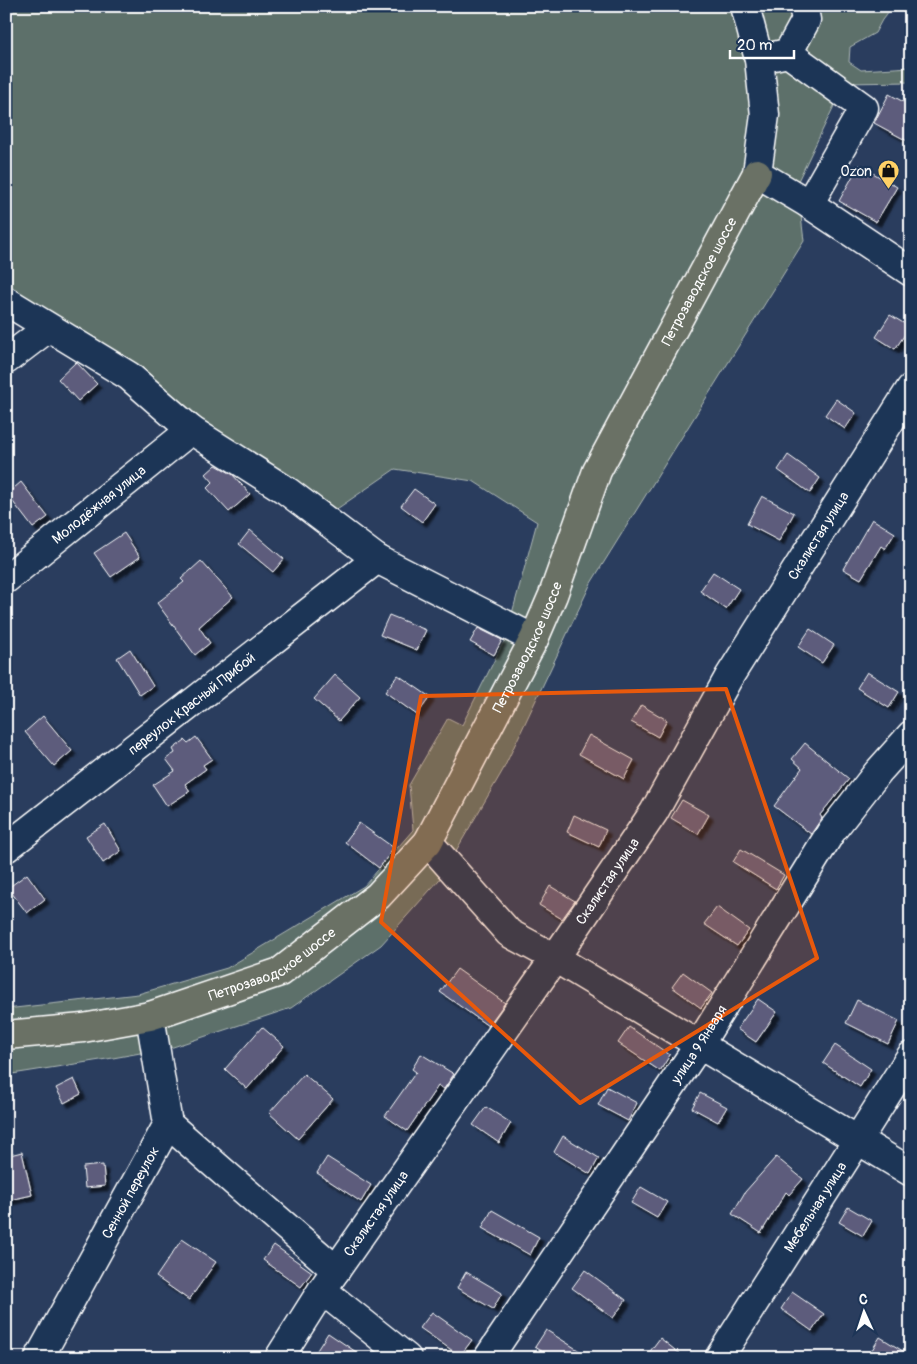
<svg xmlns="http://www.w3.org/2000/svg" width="917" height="1364" viewBox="0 0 917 1364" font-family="Pangolin,sans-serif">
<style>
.green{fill:#5d706b;stroke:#aeb8b5}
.building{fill:#5d5c7c;stroke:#fff;filter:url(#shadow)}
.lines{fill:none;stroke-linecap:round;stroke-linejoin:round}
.minor-casing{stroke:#fff;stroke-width:31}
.major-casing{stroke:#fff;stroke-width:31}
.minor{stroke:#1d3557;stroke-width:28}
.major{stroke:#6b7165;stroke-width:28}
.marked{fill:#e8590c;fill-opacity:0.2;stroke:#e8590c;stroke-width:4;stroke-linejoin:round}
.labels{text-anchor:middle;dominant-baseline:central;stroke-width:4.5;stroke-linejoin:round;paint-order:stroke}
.poi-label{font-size:14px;fill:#fff;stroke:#1d3557;text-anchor:end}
.street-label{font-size:14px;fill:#fff;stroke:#1d3557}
</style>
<defs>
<filter id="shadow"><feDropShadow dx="4.5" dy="4.5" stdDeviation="1" flood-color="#0009"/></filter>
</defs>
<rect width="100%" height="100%" fill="#2a3d5e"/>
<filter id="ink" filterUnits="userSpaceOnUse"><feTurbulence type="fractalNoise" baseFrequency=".02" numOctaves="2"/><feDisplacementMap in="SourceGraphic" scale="10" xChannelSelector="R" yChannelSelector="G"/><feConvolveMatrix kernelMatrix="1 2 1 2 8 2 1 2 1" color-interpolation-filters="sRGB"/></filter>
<g filter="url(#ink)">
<path class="green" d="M6,6H893L882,20L875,33L850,47L849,62L861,70L911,67V82L845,83L797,183L804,241L591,583L503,770L439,880L381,945L291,1008L173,1047L113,1058L6,1075V1009L138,994L227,968L364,886L413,830L409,785L448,718L462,725L505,639L537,522L473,481L395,469L315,524L77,353L6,314Z"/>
<path class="building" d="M889,94L911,106V143L874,123Z
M859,165L897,187L876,222L839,201Z
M890,315L910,327L895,349L876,337Z
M76,362L97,384L78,401L58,379Z
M836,399L856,413L845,429L825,415Z
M788,455L820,478L810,493L778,470Z
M216,465L232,474L250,494L229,512L207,488L213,482L206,474Z
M21,482L48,517L33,528L7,494Z
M414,489L435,504L422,522L401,506Z
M762,496L794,513L779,541L747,524Z
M872,519L895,533L885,549L881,546L861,579L843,569Z
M250,530L284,559L273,572L239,544Z
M124,533L140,557L111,577L94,553Z
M201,561L233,597L199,627L210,643L195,655L157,603L184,582L181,579Z
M713,572L739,589L726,609L700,591Z
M389,615L426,630L417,650L380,635Z
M478,628L502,640L494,655L470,642Z
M810,629L834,645L822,663L798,647Z
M130,649L153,686L140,695L117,658Z
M867,672L899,692L889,708L857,688Z
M335,675L360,697L339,721L314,699Z
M398,675L430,697L417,715L385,692Z
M641,705L667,720L658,737L631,722Z
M43,716L72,751L54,766L25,732Z
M589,735L634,760L624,779L579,754Z
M196,737L212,759L203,765L206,769L185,784L190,791L167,806L153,785L175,771L166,759L175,753L173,749L185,740L188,743Z
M805,743L849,779L820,815L822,818L811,834L774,806L802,768L792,759Z
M682,800L709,815L698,834L671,818Z
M574,815L606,830L599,847L567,832Z
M359,823L394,848L379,868L345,842Z
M105,824L121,851L103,863L86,836Z
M741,849L784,875L776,889L733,862Z
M27,874L45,899L27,913L8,888Z
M550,886L575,901L562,919L539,905Z
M717,907L749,930L737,946L704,924Z
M457,969L505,1003L488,1026L440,992Z
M683,972L712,993L701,1008L672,987Z
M758,999L777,1012L756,1042L737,1029Z
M857,1000L899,1021L888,1044L846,1023Z
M262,1027L284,1046L247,1089L225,1069Z
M629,1027L670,1055L660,1071L618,1043Z
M835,1045L871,1069L860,1087L823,1063Z
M421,1054L454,1074L444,1089L438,1086L407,1131L385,1116L416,1072L412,1069Z
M304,1074L333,1099L298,1139L269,1113Z
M74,1079L81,1094L64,1103L56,1088Z
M607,1087L637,1103L628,1121L598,1105Z
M700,1093L727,1107L718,1122L692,1108Z
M486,1107L511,1123L499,1143L473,1125Z
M563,1136L599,1158L590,1174L554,1152Z
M22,1152L32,1195L6,1201V1156Z
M327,1157L371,1185L361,1202L317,1173Z
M776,1157L803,1179L789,1195L786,1192L761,1233L732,1214L745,1192Z
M103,1165L105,1186L85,1188L83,1167Z
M641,1187L667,1202L657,1218L631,1203Z
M848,1207L872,1221L863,1236L839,1222Z
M492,1210L539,1237L530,1255L482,1228Z
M182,1239L216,1262L189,1300L156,1277Z
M274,1245L312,1272L301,1287L263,1260Z
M585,1270L626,1300L613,1318L572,1288Z
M466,1272L502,1293L493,1309L457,1288Z
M792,1292L824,1314L812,1331L781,1309Z
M432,1312L472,1340L460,1356L420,1328Z
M546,1330L591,1358H553L535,1347Z
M328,1333L365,1358H312Z
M880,1337L911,1356V1358H867Z
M660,1338L685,1358H645Z"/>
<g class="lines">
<defs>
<g id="minor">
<path d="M745,6L759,59L765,115L757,173L809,204L911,272"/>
<path d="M788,53L806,20L803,6"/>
<path d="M759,59L788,53L864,108L809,204"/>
<path d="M6,301L129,376L191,430L287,491L377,559L534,639"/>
<path d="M6,360L48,328"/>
<path id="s1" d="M6,579L191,430"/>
<path d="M428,842L509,933L555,958L911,1172"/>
<path id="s2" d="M6,848L377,559"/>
<path d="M168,1124L336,1270"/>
<path d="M322,1290L407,1358"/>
<path id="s3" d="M39,1358L168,1124L150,1016"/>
<path id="s4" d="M279,1358L322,1290L555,958L654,812L729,677L911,388"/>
<path id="s5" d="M488,1358L699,1045L831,832L878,772L911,735"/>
<path id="s6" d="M719,1358L911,1056"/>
</g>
<g id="major">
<path id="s7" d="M6,1035L83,1028L150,1016L280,972L378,896L428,842L534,639L553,595L597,471L757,173"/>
</g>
</defs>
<use href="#minor" class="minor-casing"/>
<use href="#major" class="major-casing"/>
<use href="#minor" class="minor"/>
<use href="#major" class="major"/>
</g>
</g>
<path class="marked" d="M726,689L817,958L580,1103L381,922L421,696Z"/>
<defs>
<symbol id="shop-pin" viewBox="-11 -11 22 30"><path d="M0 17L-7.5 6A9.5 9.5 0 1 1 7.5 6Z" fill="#ffd166" stroke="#1d3557"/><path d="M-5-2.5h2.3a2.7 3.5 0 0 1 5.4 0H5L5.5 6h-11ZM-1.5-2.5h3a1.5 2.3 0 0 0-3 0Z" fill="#111"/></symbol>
</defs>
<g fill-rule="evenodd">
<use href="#shop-pin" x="876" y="158" width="25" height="34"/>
</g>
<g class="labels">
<g class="poi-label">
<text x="872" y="171">Ozon</text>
</g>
<g class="street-label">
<text stroke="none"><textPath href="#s7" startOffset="1104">Петрозаводское шоссе</textPath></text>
<text stroke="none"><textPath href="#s1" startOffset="119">Молодёжная улица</textPath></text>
<text stroke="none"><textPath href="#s4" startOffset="984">Скалистая улица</textPath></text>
<text stroke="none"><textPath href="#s7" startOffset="699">Петрозаводское шоссе</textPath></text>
<text stroke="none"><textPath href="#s2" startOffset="235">переулок Красный Прибой</textPath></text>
<text stroke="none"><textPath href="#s4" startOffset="579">Скалистая улица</textPath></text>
<text stroke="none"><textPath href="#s7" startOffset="279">Петрозаводское шоссе</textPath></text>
<text stroke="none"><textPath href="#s5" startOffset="378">улица 9 Января</textPath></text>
<text stroke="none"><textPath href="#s3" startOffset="189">Сенной переулок</textPath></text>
<text stroke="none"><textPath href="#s6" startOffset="179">Мебельная улица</textPath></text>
<text stroke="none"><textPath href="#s4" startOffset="174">Скалистая улица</textPath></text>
</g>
</g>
<rect width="917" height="1364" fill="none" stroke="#1d3557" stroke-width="25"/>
<rect x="12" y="12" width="892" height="1339" fill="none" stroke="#fff" stroke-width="2" filter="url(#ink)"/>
<g transform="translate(864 1312) rotate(357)" stroke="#1d3557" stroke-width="4" paint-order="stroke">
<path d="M0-4L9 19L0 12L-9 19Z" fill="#ffffff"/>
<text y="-8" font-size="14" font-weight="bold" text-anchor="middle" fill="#ffffff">С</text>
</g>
<path d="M730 50v8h64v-8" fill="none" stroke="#ffffff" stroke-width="2.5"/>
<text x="737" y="50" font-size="15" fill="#ffffff" stroke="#1d3557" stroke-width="4" paint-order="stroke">20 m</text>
</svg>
